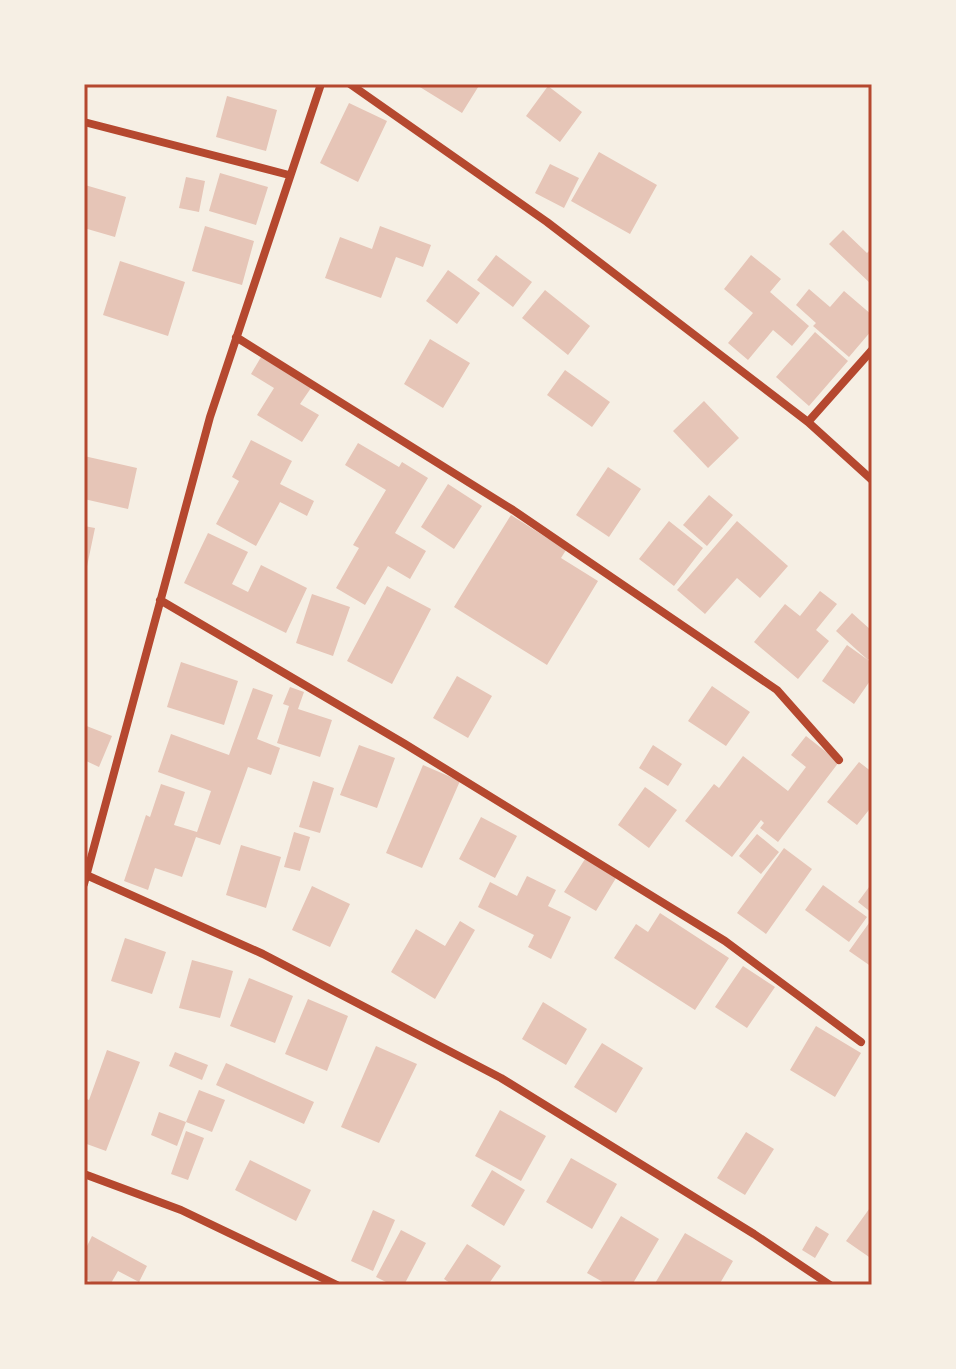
<svg xmlns="http://www.w3.org/2000/svg" width="956" height="1369" viewBox="0 0 956 1369" font-family="Arial,sans-serif">
<style>
.building{fill:#e6c5b7}
.lines{fill:none;stroke-linecap:round;stroke-linejoin:round}
.minor{stroke:#b5482f;stroke-width:8}
.neatline{fill:none;stroke:#b5482f;stroke-width:3}
</style>
<rect width="100%" height="100%" fill="#f6efe4"/>
<path class="building" d="M415,84H480L462,113Z
M548,86L582,112L560,142L526,116Z
M227,96L277,110L266,151L216,137Z
M349,103L387,121L358,182L320,163Z
M599,152L657,185L630,234L571,201Z
M550,164L579,178L564,208L535,193Z
M220,173L268,187L256,225L209,211Z
M186,177L205,181L199,212L179,208Z
M85,185L126,197L115,237L84,228Z
M205,226L254,241L242,285L192,271Z
M380,226L431,245L423,267L396,257L381,298L325,278L340,237L372,249Z
M843,230L867,253L872,248V285L829,244Z
M496,255L532,282L513,307L477,280Z
M751,255L781,279L770,292L809,326L792,346L773,330L748,360L728,343L753,313L724,289Z
M120,261L185,282L168,336L103,315Z
M448,270L480,293L457,324L426,301Z
M809,289L830,307L844,291L872,315V330L849,357L813,326L816,323L796,305Z
M545,290L590,326L568,355L522,318Z
M815,332L848,361L809,406L776,377Z
M430,339L470,363L443,408L404,384Z
M261,357L311,388L300,404L319,415L302,442L257,415L274,388L251,374Z
M565,370L610,402L592,427L547,395Z
M704,401L739,438L708,468L673,431Z
M251,440L292,461L280,484L314,501L307,516L280,502L256,546L216,524L239,481L232,477Z
M358,443L399,467L402,462L428,478L395,533L426,551L410,579L388,566L365,605L336,588L359,548L353,545L386,490L345,465Z
M84,456L137,468L128,509L84,499Z
M608,467L641,489L609,537L576,515Z
M448,484L482,506L454,549L421,527Z
M709,495L733,515L707,546L683,525Z
M511,515L566,550L561,558L598,581L547,665L454,607Z
M669,521L703,548L674,586L639,559Z
M737,521L788,566L760,598L737,578L705,614L677,590Z
M84,526L95,528L85,576H84Z
M208,533L248,552L232,584L248,592L261,565L307,588L286,633L184,583Z
M387,586L431,609L392,684L347,661Z
M820,591L837,604L816,630L829,641L798,679L754,642L785,604L800,616Z
M312,594L350,607L333,656L296,643Z
M852,613L872,631V655L868,660L872,662V678L854,704L822,681L847,645L868,660L836,631Z
M181,662L238,681L224,725L167,707Z
M457,676L492,696L468,738L433,718Z
M712,686L750,712L726,746L688,721Z
M290,687L304,692L298,709L332,720L320,757L277,743L289,706L283,704Z
M253,688L273,695L257,739L280,748L271,775L248,767L220,845L196,837L182,877L155,868L148,890L124,881L146,815L150,817L161,784L185,792L174,825L197,832L211,791L158,772L171,734L229,755Z
M84,725L112,736L99,767L84,760Z
M806,736L839,762L778,842L760,828L764,823L761,820L732,857L685,821L714,784L719,788L743,756L788,791L806,767L791,755Z
M359,745L395,758L377,808L340,795Z
M653,745L682,764L668,786L639,768Z
M859,762L872,772V806L857,825L827,802Z
M423,765L460,781L422,868L386,853Z
M313,781L334,788L320,833L299,827Z
M645,787L677,810L649,848L618,825Z
M481,817L517,836L495,878L459,859Z
M294,832L310,837L300,871L284,867Z
M757,834L779,852L761,874L739,856Z
M241,845L281,857L266,908L226,895Z
M784,848L812,869L766,934L737,913Z
M585,859L616,878L596,911L564,892Z
M527,876L556,890L548,906L571,917L551,959L528,947L534,935L478,907L490,882L517,896Z
M872,883V913L858,902Z
M823,885L867,917L849,942L805,910Z
M312,886L350,904L330,947L292,930Z
M660,913L729,958L695,1010L614,958L636,924L648,932Z
M460,921L475,930L435,999L391,972L416,929L445,946Z
M869,923L872,926V967L849,951Z
M125,938L166,952L152,994L111,981Z
M192,960L233,971L220,1018L179,1008Z
M743,966L775,987L747,1028L715,1007Z
M249,978L293,996L275,1043L230,1026Z
M308,999L348,1016L327,1071L285,1054Z
M543,1002L587,1029L566,1065L522,1039Z
M816,1026L861,1053L835,1097L790,1070Z
M602,1043L643,1068L616,1113L574,1087Z
M376,1046L417,1064L379,1143L341,1127Z
M107,1050L140,1062L106,1151L84,1143V1098L89,1100Z
M175,1052L208,1065L202,1080L169,1066Z
M226,1063L314,1102L304,1124L216,1085Z
M199,1090L225,1100L212,1132L186,1122Z
M500,1110L546,1136L521,1181L475,1156Z
M159,1112L186,1122L177,1146L151,1135Z
M186,1131L204,1138L188,1180L171,1174Z
M746,1132L774,1149L745,1195L717,1178Z
M571,1158L617,1184L592,1229L546,1202Z
M250,1160L311,1190L296,1221L235,1190Z
M492,1170L525,1190L504,1226L471,1206Z
M872,1205V1259L846,1241Z
M373,1210L395,1220L373,1271L351,1261Z
M621,1216L659,1239L632,1285H608L587,1273Z
M816,1226L829,1234L815,1258L802,1250Z
M401,1230L426,1243L404,1285H392L376,1277Z
M685,1233L733,1261L719,1285H654Z
M92,1236L147,1266L139,1282L118,1271L110,1285H97L84,1278V1252Z
M467,1244L501,1266L488,1285H453L444,1279Z"/>
<g class="lines">
<path class="minor" d="M350,84L547,222L808,422L872,480
M84,122L289,175
M236,337L513,510L777,690L839,760
M808,422L872,350
M160,600L405,744L725,941L861,1042
M84,874L263,954L501,1078L754,1234L830,1285
M84,884L210,417L321,84
M84,1174L181,1210L337,1285"/>
</g>
<rect width="956" height="1369" fill="none" stroke="#f6efe4" stroke-width="172"/>
<rect x="86" y="86" width="784" height="1197" class="neatline"/>
</svg>
